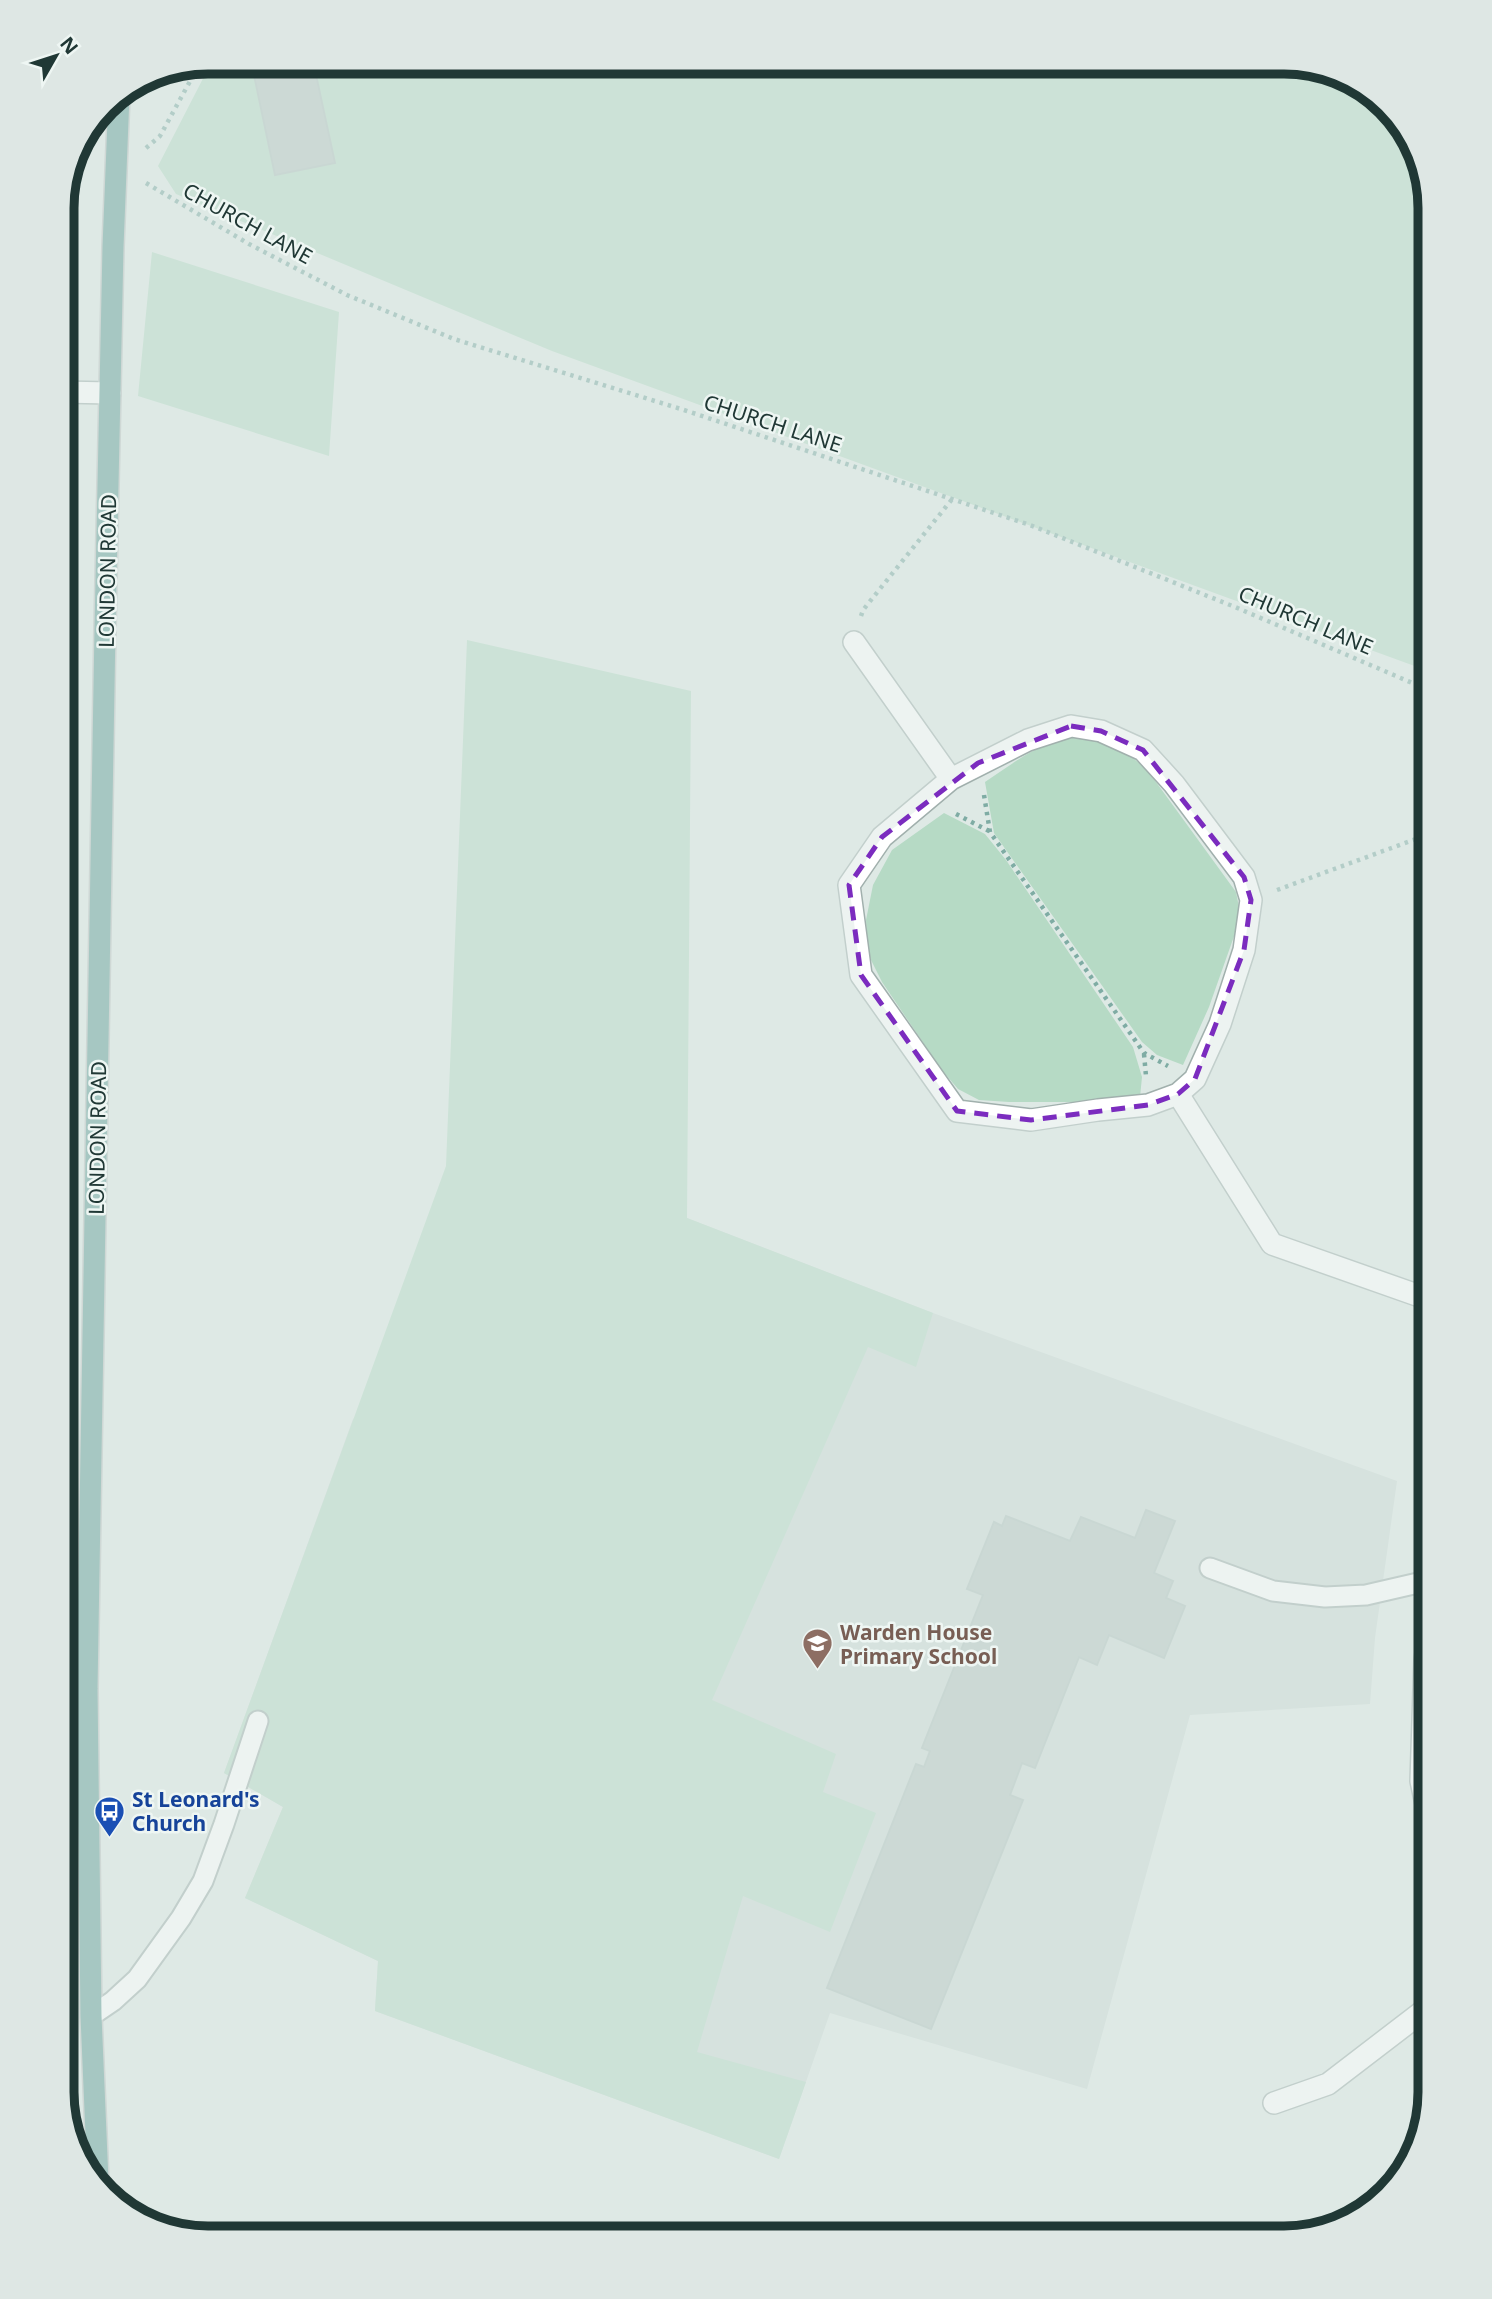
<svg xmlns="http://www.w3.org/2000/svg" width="1492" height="2299" viewBox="0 0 1492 2299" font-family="'Noto Sans',sans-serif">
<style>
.built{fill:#ccd9d5}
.green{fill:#b6dac5}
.building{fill:#b6c6c2;stroke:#b0c2bd;stroke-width:2}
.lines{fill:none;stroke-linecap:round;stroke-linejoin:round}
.lane-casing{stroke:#a1b0ad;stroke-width:23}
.street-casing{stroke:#a1b0ad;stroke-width:24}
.primary-casing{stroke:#bcc3c2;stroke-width:24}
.path{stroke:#7faca4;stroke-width:4.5;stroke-dasharray:3.5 5;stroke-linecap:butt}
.lane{stroke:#fff;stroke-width:19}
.street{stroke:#fff;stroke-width:21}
.primary{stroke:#639e97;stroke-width:21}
.marked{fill:none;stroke:#7b2cbf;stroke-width:5;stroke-dasharray:14 9;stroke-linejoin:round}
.labels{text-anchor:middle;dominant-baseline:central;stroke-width:5;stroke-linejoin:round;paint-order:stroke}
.street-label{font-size:21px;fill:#203835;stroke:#eef6f3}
.education-label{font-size:21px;font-weight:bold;fill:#785e54;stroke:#eef6f3;text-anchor:start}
.transit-label{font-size:21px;font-weight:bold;fill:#164399;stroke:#eef6f3;text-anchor:start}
.rim{fill:none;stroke:#203835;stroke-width:9}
</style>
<rect width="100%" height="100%" fill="#dee9e5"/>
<path class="built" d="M687,1218L933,1313L1397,1481L1375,1638L1370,1704L1190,1715L1087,2089L830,2013L779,2159L375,2011L378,1961L245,1898L283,1807L224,1773L353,1419Z"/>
<path class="green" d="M212,61H251L276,175L335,162L313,61L1294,62L1366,86L1415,143L1431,208V672L552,351L176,194L158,166Z
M152,252L339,312L329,456L138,396Z
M467,640L691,691L687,1218L933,1313L916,1367L868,1347L712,1700L836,1754L823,1792L876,1813L830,1932L743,1896L697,2052L806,2082L779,2159L375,2011L378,1961L245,1898L283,1807L224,1773L446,1166Z
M1082,735L1132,757L1148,771L1236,892L1239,907L1238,925L1209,1007L1183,1065L1157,1055L1142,1042L994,833L985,782C1015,762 1045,738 1082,735Z
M1431,789V840L1414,834Z
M944,813L985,834L1006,860L1133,1047L1142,1077L1140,1097L1081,1102H1009L979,1100L958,1089L941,1069L882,982L868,954L866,920L873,885L892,850Z"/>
<path class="building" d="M251,61H313L335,163L275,175Z
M1146,1510L1175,1521L1154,1573L1173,1581L1166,1598L1185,1606L1164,1658L1109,1635L1097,1665L1079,1657L1035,1768L1022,1763L1010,1795L1023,1800L931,2029L827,1988L916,1764L924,1767L930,1751L922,1748L983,1595L967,1589L994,1522L1002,1526L1006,1516L1070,1541L1081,1517L1135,1538Z"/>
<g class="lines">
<defs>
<path id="lane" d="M1210,1568L1273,1591L1325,1597L1366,1595L1431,1580
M91,2016L113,2001L137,1979L181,1918L203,1881L224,1824L258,1721"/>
<path id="street" d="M62,392L110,393
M854,642L951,779
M1071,726L1101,731L1143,750L1174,784L1244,877L1251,900L1244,950L1220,1024L1195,1079L1178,1094L1148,1105L1098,1110L1031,1120L957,1111L861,975L849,885L882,837L951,779L1028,740Z
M1178,1094L1272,1244L1431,1300
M1431,1827L1421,1781L1425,1660L1431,1619
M1274,2103L1328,2084L1431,2005"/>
<path id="primary" d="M98,2181L91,2016L87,1689L105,628L113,247L119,95"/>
</defs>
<use href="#lane" class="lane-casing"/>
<use href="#street" class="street-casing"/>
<use href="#primary" class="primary-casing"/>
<path class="path" d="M146,148L160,136L200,63
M146,183L249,244L347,295L454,339L684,410L1030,525L1235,607L1431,691
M861,616L863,610L953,498
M984,795L990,832L1144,1053L1168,1066
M956,814L989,831
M1277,890L1416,839L1431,845
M1144,1054L1146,1076"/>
<use href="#lane" class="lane"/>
<use href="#street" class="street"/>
<use href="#primary" class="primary"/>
</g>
<path d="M0 0H1492V2299H0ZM1071,726L1101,731L1143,750L1244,877L1251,900L1244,950L1195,1079L1178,1094L1148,1105L1031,1120L957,1111L861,975L849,885L882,837L978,763Z" fill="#dee9e5" fill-opacity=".55" fill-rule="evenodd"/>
<path class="marked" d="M1071,726L1101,731L1143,750L1244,877L1251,900L1244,950L1195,1079L1178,1094L1148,1105L1031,1120L957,1111L861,975L849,885L882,837L978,763Z"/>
<defs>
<symbol id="school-pin" viewBox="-11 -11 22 30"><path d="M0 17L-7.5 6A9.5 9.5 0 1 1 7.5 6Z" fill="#8d6e63" stroke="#eef6f3"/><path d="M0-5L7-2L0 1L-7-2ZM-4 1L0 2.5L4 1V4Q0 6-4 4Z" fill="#fff"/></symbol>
<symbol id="bus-pin" viewBox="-11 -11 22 30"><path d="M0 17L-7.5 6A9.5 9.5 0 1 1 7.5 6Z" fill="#1a4fb4" stroke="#eef6f3"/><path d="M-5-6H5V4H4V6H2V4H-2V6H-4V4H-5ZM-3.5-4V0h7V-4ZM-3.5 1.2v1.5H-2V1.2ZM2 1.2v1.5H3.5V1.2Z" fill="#fff"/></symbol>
</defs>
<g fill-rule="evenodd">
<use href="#school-pin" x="800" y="1626" width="35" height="47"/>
<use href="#bus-pin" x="92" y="1794" width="35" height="47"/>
</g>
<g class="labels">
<g class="street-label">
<text transform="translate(248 223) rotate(29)">CHURCH LANE</text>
<text transform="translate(773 423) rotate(18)">CHURCH LANE</text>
<text transform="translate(107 571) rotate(-89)">LONDON ROAD</text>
<text transform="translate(1306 620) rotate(23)">CHURCH LANE</text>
<text transform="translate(97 1138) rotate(-89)">LONDON ROAD</text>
</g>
<g class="education-label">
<text x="840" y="1632">Warden House<tspan x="840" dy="24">Primary School</tspan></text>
</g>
<g class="transit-label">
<text x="132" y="1799">St Leonard's<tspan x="132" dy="24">Church</tspan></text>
</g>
</g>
<path d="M0 0H1492V2299H0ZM208 74H1284A134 134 0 0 1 1418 208V2092A134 134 0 0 1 1284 2226H208A134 134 0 0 1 74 2092V208A134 134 0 0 1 208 74Z" fill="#dee7e4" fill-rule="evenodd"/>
<path class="rim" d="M208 74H1284A134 134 0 0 1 1418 208V2092A134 134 0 0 1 1284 2226H208A134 134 0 0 1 74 2092V208A134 134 0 0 1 208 74Z"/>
<g transform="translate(56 56) rotate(51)" stroke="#eef6f3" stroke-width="5" paint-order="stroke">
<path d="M0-5L12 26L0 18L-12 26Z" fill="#203835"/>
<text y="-10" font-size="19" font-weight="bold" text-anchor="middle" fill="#203835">N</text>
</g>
</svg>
